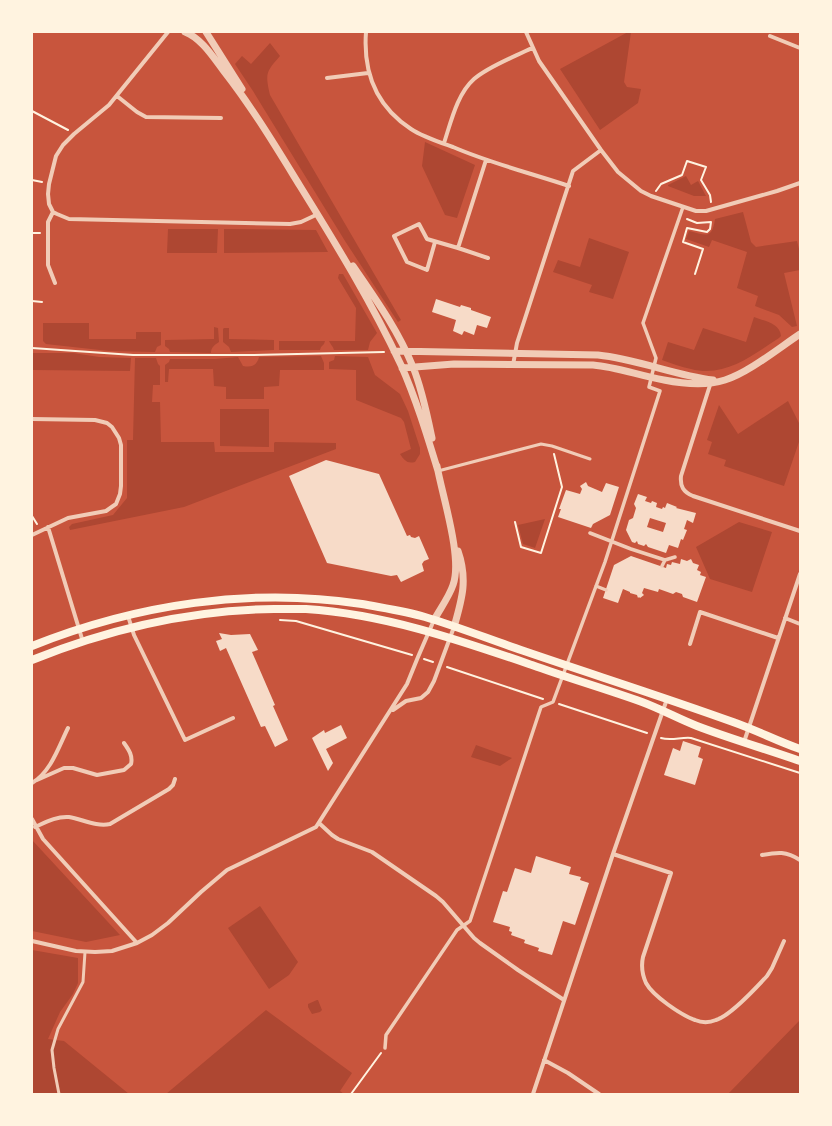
<svg xmlns="http://www.w3.org/2000/svg" width="832" height="1126" viewBox="0 0 832 1126" font-family="Arial,sans-serif">
<style>
.green{fill:#ae4732}
.building{fill:#f7dbc8;fill-rule:evenodd}
.lines{fill:none;stroke-linecap:round;stroke-linejoin:round}
.path{stroke:#fff3e0;stroke-width:2}
.service{stroke:#f1ccb7;stroke-width:3}
.pedestrian{stroke:#f1ccb7;stroke-width:3.5}
.minor{stroke:#f1ccb7;stroke-width:4}
.tertiary{stroke:#f1ccb7;stroke-width:7}
.secondary{stroke:#fff3e0;stroke-width:8}
</style>
<rect width="100%" height="100%" fill="#c8553d"/>
<path class="green" d="M628,32H631L624,82L627,87L641,89L638,103L600,130L560,69Z
M270,43L280,56C266,72 265,73 270,95L401,320L398,322L345,241L253,91L235,64L242,56L251,64Z
M425,142L475,165L457,218L445,215L422,166Z
M686,176L691,185L698,181L706,196H694L668,186V185Z
M743,212L751,242L756,247L797,241L800,253V270L784,273L797,326L792,327L779,315L755,306L758,296L737,288L747,252L712,240L709,247L686,239L689,231C706,235 712,240 715,219Z
M168,229H218L217,253H167Z
M224,229L316,230L328,252L224,253Z
M589,238L629,252L613,299L589,292L592,285L553,272L558,260L580,267Z
M339,274H343L377,333L370,342L368,350H334C333,346 330,344 329,341H355L356,308L338,278Z
M754,317C764,321 780,323 781,336L779,338C753,355 725,378 691,369C681,367 671,363 662,360L668,342L694,350L703,328L746,342Z
M43,323H89V339H136V332H161V345L157,347L155,352L109,351L46,344L43,341Z
M214,327L218,328L219,342C214,345 211,348 211,353L170,352L169,349L165,346V340L214,339Z
M224,328H229V339L274,340V350L231,352L229,347L223,342V329Z
M279,341H325L324,344L321,347L320,350H279Z
M32,353H73L99,357L131,358L130,371L32,370Z
M321,356L324,363V370H280L279,386L264,387V399H226V387L214,386L213,369H169L168,382H165V365L169,362L170,359H215L238,357L243,366C252,368 257,365 259,357Z
M335,356L368,357L375,375L400,394L408,411L420,448V454L415,462C407,464 404,460 400,454L411,449L404,422L401,418L356,400V370L329,369V362L334,360Z
M135,358H156L158,364L160,366V385H153L152,402H160L161,442H214L215,452H274V443L275,442L336,443V449L184,507L70,530L69,527L72,524L113,515L127,498V440H133Z
M788,401L800,425V439L784,486L724,466L726,460L708,454L712,442L707,440L719,405L738,434Z
M220,409H269V447L220,446Z
M545,519L535,548L523,544L518,525Z
M739,522L772,532L752,592L710,579L696,547Z
M476,745L512,758L500,766L471,757Z
M32,840L120,935L86,942L32,931Z
M260,906L298,962L289,975L269,989L228,928Z
M32,950L78,958V983L73,994L60,1012L48,1039L64,1041L129,1094H32Z
M317,1000H318L322,1010L320,1012L312,1014L308,1007V1004Z
M266,1010L352,1073L340,1091L344,1094H166Z
M800,1020V1094H728Z"/>
<path class="building" d="M436,299L460,307L461,305L471,308V310L491,317L487,328L477,325L474,335L464,331L462,335L453,331L456,320L432,312Z
M326,460L379,474L407,536L410,535L411,537L415,538L419,536L429,559L424,561L422,564L424,571L401,582L397,575L391,576L327,563L289,476Z
M586,482L588,486L602,492L606,483L619,487L610,515L593,524L591,528L558,517L561,509H559L566,490L580,494L582,489L580,486Z
M638,494L647,497L645,501L651,503L652,501L657,503L656,507L662,509L663,507L665,508L667,503L677,507L676,508L696,513L693,523L687,520L684,529L687,530L683,540L681,539L678,548L669,545L666,553L648,547L646,544L644,546L638,544L637,541L635,543L632,542L626,530L629,520L633,518L636,508L634,504ZM650,518L666,523L663,532L647,527Z
M631,556L666,568L667,564L671,565L672,562L680,564L681,559L687,561L691,559L693,563L699,565L697,570L701,572L700,575L706,577L697,602L683,597L682,594L676,592L673,594L659,589L658,592L644,588L642,593L644,595L640,598L639,597L638,598L637,595L630,593V592L623,589L618,603L603,598L614,565Z
M219,633L231,635L250,634L258,650L252,652L275,705L273,706L288,740L275,747L265,726L261,727L226,648L220,651L216,641L222,639Z
M341,725L347,738L326,749L333,763L328,771L312,738L324,730L325,733Z
M683,741L701,747L698,757L703,759L695,785L664,775L673,748L680,751Z
M536,856L571,867L569,874L581,877L580,880L589,883L575,925L563,921L552,955L538,951L539,948L524,943L525,940L511,935L512,932L509,931L510,927L493,922L503,891L507,892L515,868L531,873Z"/>
<g class="lines">
<path class="path" d="M32,111L68,130
M32,180L42,182
M656,191L661,184L682,175L687,161L706,167L701,180L710,195L711,202
M687,219L697,223L711,222L710,229L707,232L687,228L683,242L703,249L695,274
M32,233H40
M32,301L42,302
M32,348L133,355H254L384,352
M32,516L37,524
M515,522L521,547L541,553L562,487L554,454
M280,620L296,621L412,655
M424,659L433,662
M447,667L543,699
M559,704L647,733
M661,738C671,741 681,737 691,738L800,773
M351,1094L381,1053"/>
<path class="service" d="M438,471L541,444L552,446L590,459
M59,1094L54,1068L52,1050L58,1029L83,982L85,952"/>
<path class="pedestrian" d="M590,533L631,549L665,560L675,557
M662,566L665,560
M596,586L606,590
M385,1048L386,1035L457,930L470,921L541,707L553,702L605,562L660,391L649,387L656,358L643,323L683,207"/>
<path class="minor" d="M168,32L109,105L74,134L63,145L56,156L49,184L48,194L49,204L53,212L57,214L69,219L290,224L301,222L318,214
M366,32C363,72 376,106 411,129C423,137 439,142 453,147C490,163 530,173 569,186
M526,32L539,61L601,150L618,172L641,191L651,196L696,211H706L777,191L800,183
M770,36L800,48
M327,78L368,73
M117,96L137,112L146,117L221,118
M444,143C451,122 457,94 474,79C489,66 514,57 532,48
M53,212L48,222V265L55,283
M435,242L427,270L407,262L394,236L419,224L427,239L458,248L486,160
M458,248L488,258
M513,365L517,343L573,171L601,150
M711,382L681,476C680,486 683,492 693,496L800,531
M32,419L95,420L107,423L112,427L119,438L121,445V486L120,494L116,504L106,511L68,518L32,535
M48,527L83,642
M128,616L134,635L185,740L233,718
M785,618L800,624
M690,644L700,612L778,638
M393,710L406,701L421,698L428,692L434,681L454,627
M744,742L800,574
M37,780L64,768H73L97,775L124,770L131,764C133,756 129,750 124,743
M32,783C51,772 59,746 68,728
M32,819L43,839L137,943
M319,823L332,835L338,839L372,852L436,896L443,902L474,938L480,943L518,970L564,1000
M35,827C46,822 57,816 69,817C82,819 96,827 110,824L169,789L173,785L175,779
M613,854L671,873L643,957C641,966 642,974 646,983C653,996 681,1015 695,1020C702,1023 709,1023 716,1020C730,1016 756,988 767,976L772,968L784,941
M762,855C778,852 786,851 800,860
M32,941L76,951L95,952L112,951L137,943L152,935L168,923L201,892L227,870L316,827L407,684L418,657L434,620
M544,1060L568,1073L599,1094
M533,1094L613,854L667,699"/>
<path class="tertiary" d="M185,32C201,38 213,57 223,70C252,107 276,147 300,186C336,244 372,303 401,365C416,399 427,435 438,471
M206,32L242,89
M353,266C375,298 398,330 413,367C422,389 427,414 432,438
M394,351L598,355C637,359 674,375 713,380
M402,368L454,364L593,365C617,367 640,376 664,380C684,384 706,386 725,380C748,373 779,348 800,334
M434,620C440,609 449,597 453,585C463,558 442,495 437,466
M454,627C462,599 468,580 458,551"/>
<path class="secondary" d="M32,646C137,604 251,587 362,604C383,608 405,611 425,617C459,627 491,640 524,651C594,675 664,697 733,722C756,730 777,741 800,749
M32,660C109,629 191,610 274,609C285,609 296,609 306,609C384,614 459,640 532,665C568,678 606,689 642,702C661,709 679,719 697,726C731,739 766,749 800,761"/>
</g>
<rect width="832" height="1126" fill="none" stroke="#fff3e0" stroke-width="66"/>
</svg>
